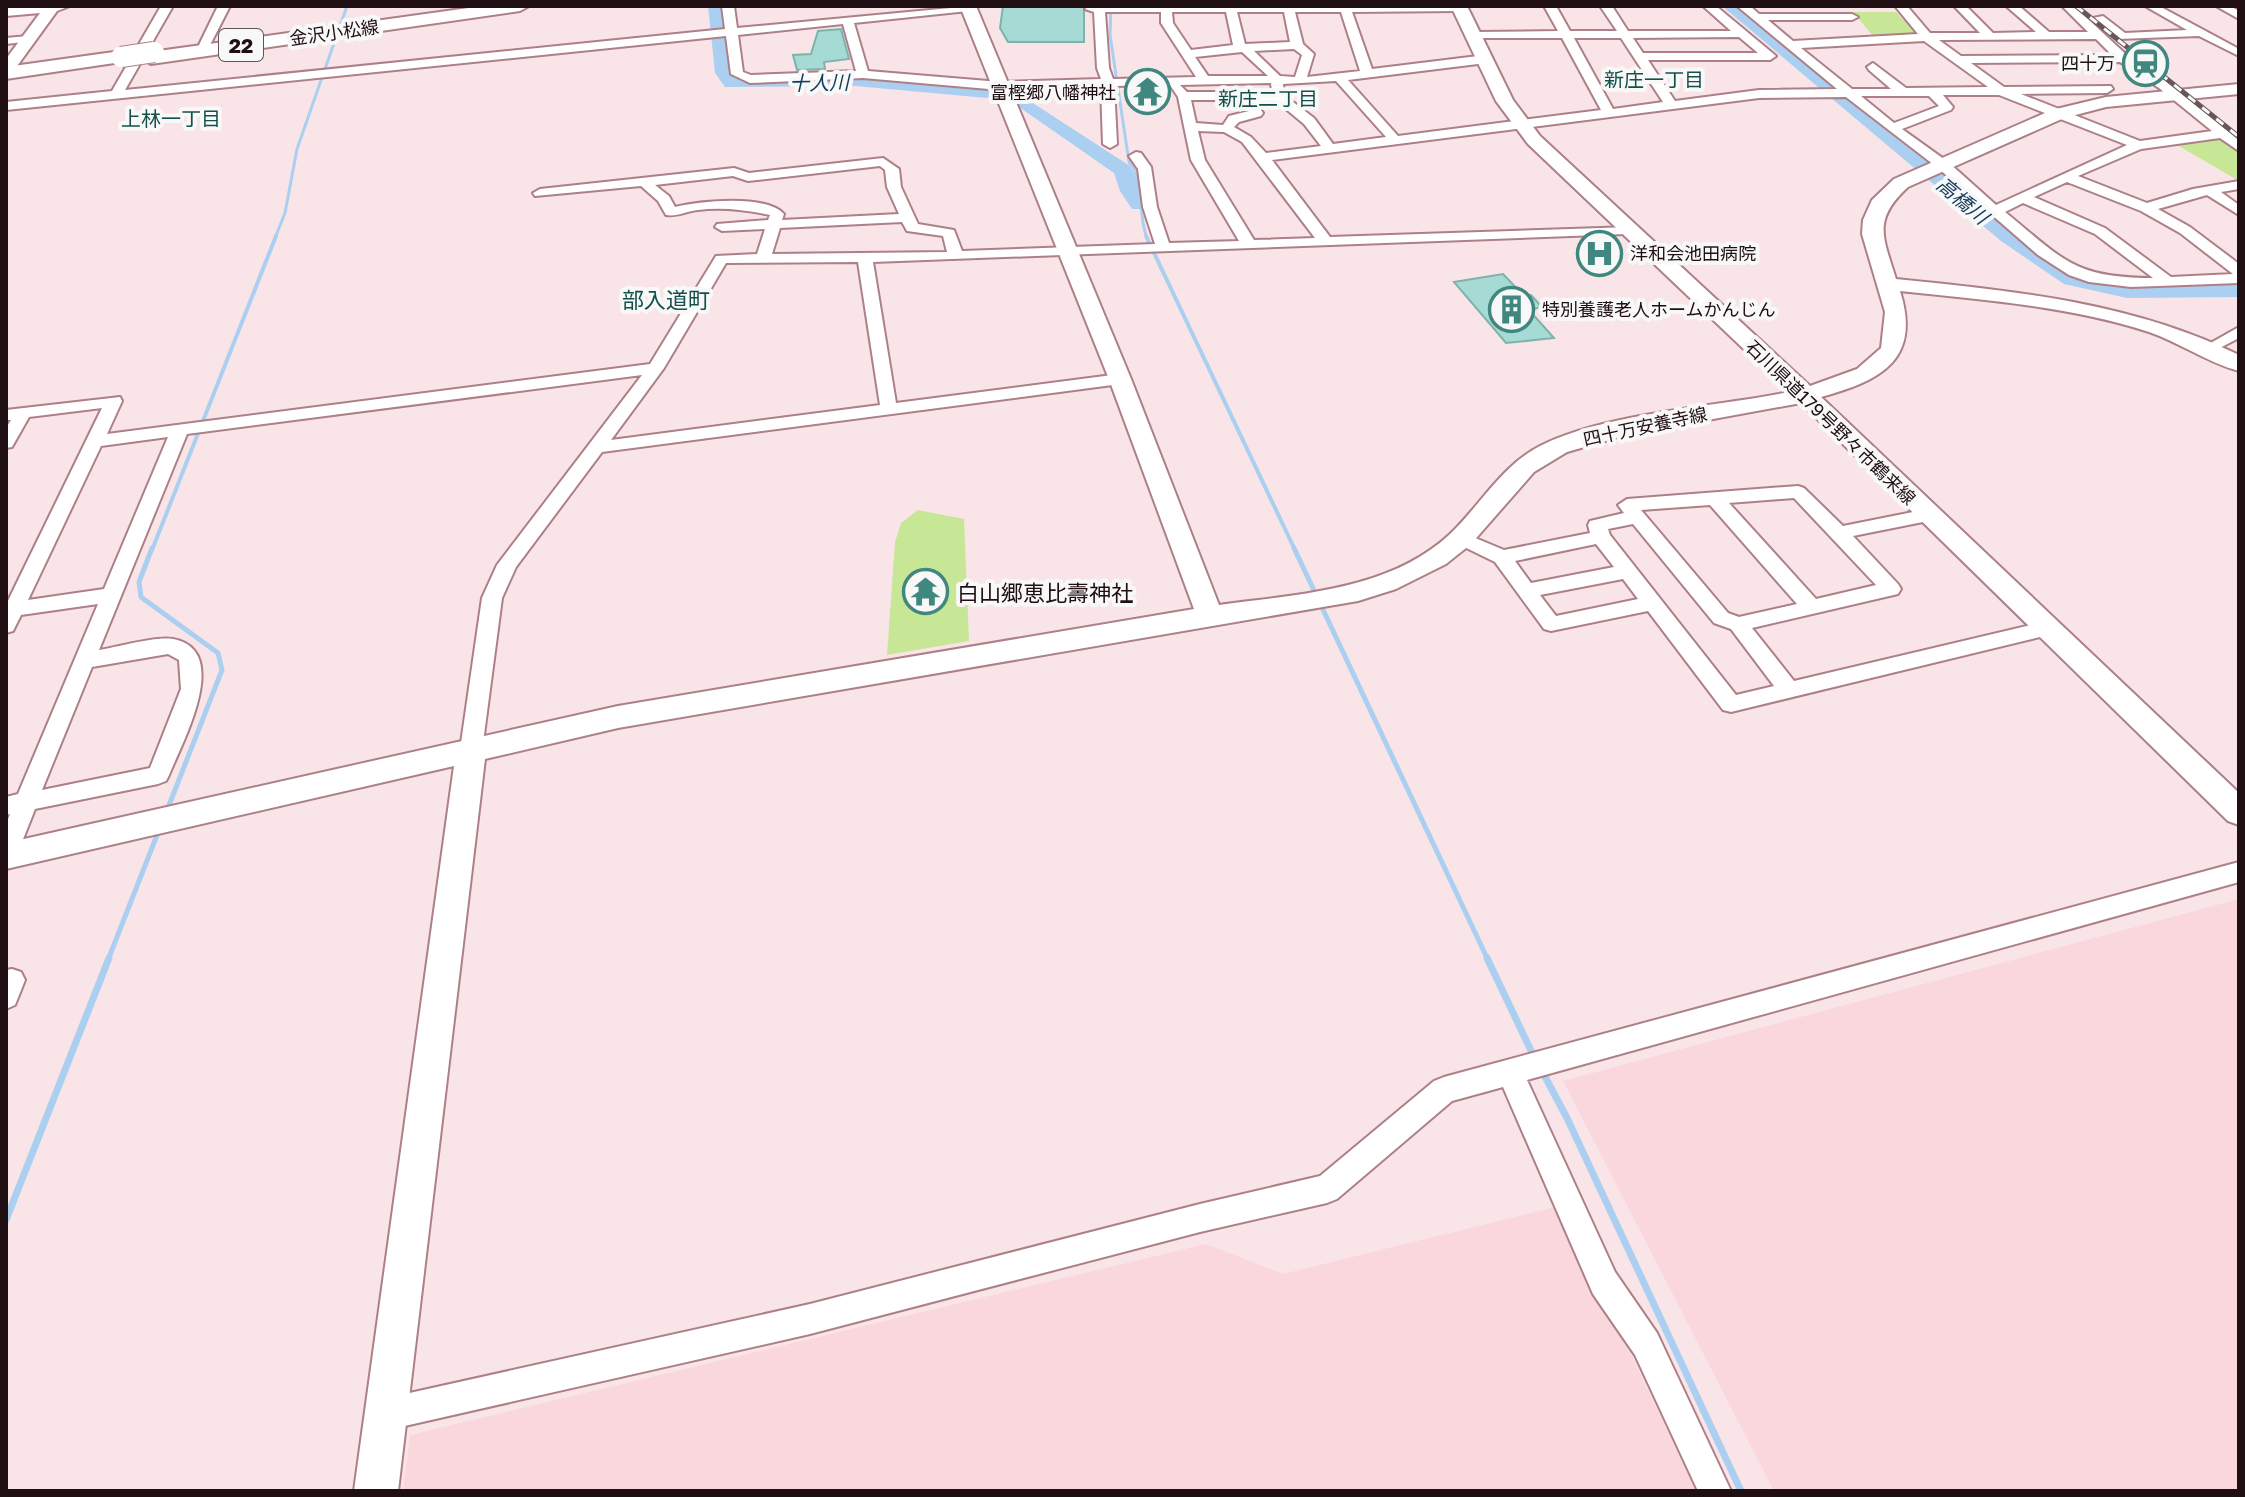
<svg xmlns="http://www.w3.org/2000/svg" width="2245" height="1497" viewBox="0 0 2245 1497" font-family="'Golos Text','Noto Sans JP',sans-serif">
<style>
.built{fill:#fad7dc}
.green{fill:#c7e797}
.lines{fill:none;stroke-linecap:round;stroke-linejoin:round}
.stream-far3{stroke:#abcff0;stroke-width:3}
.stream-far2{stroke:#abcff0;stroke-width:4}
.stream-far1{stroke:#abcff0;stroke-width:5}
.stream{stroke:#abcff0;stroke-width:7}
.river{fill:#abcff0;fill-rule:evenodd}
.building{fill:#a5dbd4;stroke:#7eb3ac;stroke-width:2}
.street-casing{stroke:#ad8088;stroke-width:4}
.secondary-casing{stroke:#ad8088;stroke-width:4}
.primary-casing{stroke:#ad8088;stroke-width:4}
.street{fill:#fff;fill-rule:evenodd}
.secondary{fill:#fff;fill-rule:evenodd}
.primary{fill:#fff;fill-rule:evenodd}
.rail-casing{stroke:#68575a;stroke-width:5}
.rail{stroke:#f8f8f8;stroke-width:3;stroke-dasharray:9;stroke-linecap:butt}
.primary-bridge-casing{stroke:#ad8088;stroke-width:22;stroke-linecap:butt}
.primary-bridge{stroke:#fff;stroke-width:20}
.labels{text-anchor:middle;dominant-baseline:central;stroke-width:8;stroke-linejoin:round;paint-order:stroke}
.far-street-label{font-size:18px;fill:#1f0f12;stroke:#f8f8f8}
.far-poi-label{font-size:18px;fill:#1f0f12;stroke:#f8f8f8;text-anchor:end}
.shield{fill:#f8f8f8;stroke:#605557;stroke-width:2}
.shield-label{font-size:20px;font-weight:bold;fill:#1f0f12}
.far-neighbourhood-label{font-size:20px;fill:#144f4a;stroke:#f8f8f8}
.far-water-label{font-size:20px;font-style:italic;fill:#123b5c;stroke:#f8f8f8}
.far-quarter-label{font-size:22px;fill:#144f4a;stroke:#f8f8f8}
.poi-label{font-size:22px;fill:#1f0f12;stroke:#f8f8f8;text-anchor:start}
</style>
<rect width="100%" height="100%" fill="#f9e5e8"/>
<path class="built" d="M2239,899V1491H1774L1563,1081Z
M1560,1206L1696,1491H403L410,1435L1206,1244L1283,1274Z"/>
<path class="green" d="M1853,12H1896L1917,34L1873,36Z
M2219,137L2239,153V181L2172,142Z
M918,510L964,519L969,641L887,655L895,542L901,523Z"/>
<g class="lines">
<path class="stream-far3" d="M1111,6L1110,35L1129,162C1146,183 1137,214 1147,238
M275,238L285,213L297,149L347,6"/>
<path class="stream-far2" d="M1146,236L1295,550
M152,550L276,236"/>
<path class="stream-far1" d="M152,548L139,582L141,597L218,653L222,670L166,813
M1294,548L1488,960
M108,960L159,830"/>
<path class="stream" d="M1487,958L1535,1059
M1542,1071L1567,1118L1741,1491
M6,1220L109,958"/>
<path class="river" d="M708,6H724L733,73L736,78L855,76L987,88L996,93L987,98L855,86L725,87L715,73Z
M1722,6H1740L2015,233L2079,274L2127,284L2239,283V297L2127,298L2064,284L2001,241Z
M1025,98L1130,166L1149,205L1146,209H1132L1120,191L1114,173L1019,107L1016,103Z"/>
</g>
<path class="building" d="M1003,6H1084V42H1008L1000,28Z
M841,29L849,59L824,62L825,69L797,70L793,55L811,54L818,31Z
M1503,274L1524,296L1531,295L1542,307L1529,310L1554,338L1506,343L1454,282Z"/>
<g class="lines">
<defs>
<path id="street" d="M161,6H173L125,90L725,29L722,6H734L737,28L972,6V10L968,11L854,23L868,71L1000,82L1101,79L1097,68L1094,12L1085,9L1090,6H1464V10L1460,11L1352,12L1372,69L1486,55L1492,59L1486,63L1348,80L1398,136L1601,110L1562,38H1475L1469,35L1475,32L1558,31L1544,6H1556L1570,31H1617L1600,6H1612L1628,31H1731L1703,6H1716L1776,56L1770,60H1648L1675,101L1759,90L1837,89L1737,6H1750L1759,14H1852L1858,17L1852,20H1768L1793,41L1918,34L1895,6H1907L1930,33H1980L1954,6H1966L1993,33L2036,32L2006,6H2019L2049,32H2088L2062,6H2074L2133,61L2167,82L2239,140V151L2220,138L2141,149L2078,176L2147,203L2193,189L2239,181V189L2221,192L2239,205V215L2207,195L2158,209L2190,227L2239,264V283L2131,287L2089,282L2069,275L2038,255L1938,168L1846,97L1759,98L1272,160L1330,237L1631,227V233L1626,234L873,262L896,403L1120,374L1128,379L1120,384L602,452L516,567L502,598L482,750L479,756L471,759L463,756L460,750L482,598L497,565L642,375L187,434L99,650C118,647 155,636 173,639C233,650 182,743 169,775L166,781L158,784L35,809L14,862L6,865V824L10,814L6,815V797L18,794L98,604L21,615L13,631L6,633V605L102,408L29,417L12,447L6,448V428L11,420H6V410L120,397L122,401L107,434L650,364L716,256L757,254L765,229L722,231L715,227L717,224L768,220L770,215C746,210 722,207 698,210C687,211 677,217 666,215L658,201L641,186L535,196L533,193L540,189L734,168L749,173L883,158L899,169L901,187L918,224L954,230L962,251L1155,244L1143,207L1138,169L1129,156L1136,152L1141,153L1151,167L1157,207L1169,243L1239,241L1191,160L1178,97L1170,85L1114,86L1117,144L1110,148L1103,144L1101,87L1000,90L863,78L750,83L731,74L726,36L6,110V102L112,91ZM1105,12H1161V23L1196,77L1113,79L1109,68ZM1172,12H1226L1233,45L1191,50L1173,23ZM1237,12H1284L1290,42L1245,44ZM1295,12H1341L1360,71L1307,77L1314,54L1303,44ZM843,24L856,71L751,75L743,72L738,35ZM1739,37L1758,53H1643L1633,38ZM1574,38H1621L1663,102L1613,109ZM2096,39L2112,55L1961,56L1939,40ZM1924,41L1988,87L1906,88L1873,63L1867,67L1869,70L1891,89H1852L1801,48ZM1294,49L1302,55L1295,77L1280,76L1254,51ZM1242,52L1268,76H1208L1195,57ZM2120,62L2159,88L2212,131L2140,141L2021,94L2107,93L2113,89L2111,86L2004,87L1971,63ZM1336,81L1386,137L1333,144L1314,118L1284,95L1283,84ZM1271,83L1272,92H1187L1180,85ZM1943,95H1999L2127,145L1996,205L1948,162L1902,129L1951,110L1953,107ZM1861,96H1929L1939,106L1894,123ZM1191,100H1242L1249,111L1229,116L1223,125L1196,123ZM1254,100H1275L1304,124L1321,146L1266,153L1251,137L1234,127L1239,122L1261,116L1263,113ZM1198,131L1224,132L1242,142L1315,238L1254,240L1205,160ZM880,166L885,170L887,187L899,214L782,220L784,214C766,194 700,201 675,207L669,196L655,185L733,176L748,181ZM2067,182L2141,211L2180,233L2233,274L2171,277L2105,228L2034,197ZM2023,203L2095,234L2153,278C2073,278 2063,259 2005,212ZM902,222L907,231L943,236L947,252L772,254L780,228ZM858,262L880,405L611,440L664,368L726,263ZM168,437L104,589L28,600L101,446ZM168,654L179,660L181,689L150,768L42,790L92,667Z
M218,6H230L209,47H201L199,45Z
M2145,6H2159L2239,49V56L2199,36L2118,39L2093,18L2103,16L2125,33L2187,30Z
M2216,6H2230L2239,11V19Z
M28,36L32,37V41L6,44V38Z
M2239,327V338L2208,354L2200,349Z
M1798,486L1804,488L1843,526L1928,509L1937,515L1928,521L1853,536L1898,584L1901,589L1898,594L1752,628L1794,681L2048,621L2055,623L2058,628L2055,633L2048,635L1731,712L1723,710L1648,611L1551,631L1544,629L1495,562L1454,542L1452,538L1461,532L1504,550L1590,533L1588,525L1590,521L1624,513L1618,505L1627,499ZM1794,498L1876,585L1816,599L1729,503ZM1710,505L1797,604L1739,617L1728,613L1641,510ZM1633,524L1714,623L1731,629L1774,686L1736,695L1610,535L1608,529ZM1596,544L1614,567L1531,583L1515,561ZM1623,579L1638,599L1556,616L1540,595Z
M2239,862V882L1527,1080L1615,1272L1657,1333L1731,1491H1698L1635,1355L1593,1294L1503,1087L1452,1101L1337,1199L1327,1203L1200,1232L810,1334L387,1430L376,1425L371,1414L376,1403L387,1398L810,1304L1200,1204L1320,1176L1434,1081L1444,1077Z
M12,969L21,972L25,980L15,1005L6,1009V970Z"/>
<path id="secondary" d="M6,6H70L57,11L12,73L6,75V59L40,13L6,16Z
M960,6H976L1131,379L1219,605C1297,594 1388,591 1449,535C1480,506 1501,466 1540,446C1605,413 1715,407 1789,392L1528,144L1496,101L1451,6H1467L1513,100L1540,136L1810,386L1857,369L1881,348L1885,312L1862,234L1863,220L1872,200L1894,179L2052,110L2106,97L2239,84V94L2106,107L2064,118L1908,187C1872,220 1883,237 1896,279C2014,291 2131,302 2239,355V371C2208,363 2179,342 2149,332C2069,306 1983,300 1900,291C1922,360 1880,381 1821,397L2239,793V825L2228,821L1801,403L1626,435L1567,452L1534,472L1471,544L1446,564L1396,589L1358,601L618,728L485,759L398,1491H354L454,766L6,869V843L618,706L1194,609L1109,379Z"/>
<path id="primary" d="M483,6H529L520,11L151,64L142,58L151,52Z
M121,51L130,57L128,61L6,79V67Z"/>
</defs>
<use href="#street" class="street-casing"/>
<use href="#secondary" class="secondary-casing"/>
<use href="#primary" class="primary-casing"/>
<use href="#street" class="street"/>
<use href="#secondary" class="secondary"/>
<use href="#primary" class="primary"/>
<defs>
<path id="rail" d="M2076,6L2239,137"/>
</defs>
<use href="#rail" class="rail-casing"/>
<use href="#rail" class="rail"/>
<defs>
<path id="primary-bridge" d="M121,57L154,52"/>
</defs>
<use href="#primary-bridge" class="primary-bridge-casing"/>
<use href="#primary-bridge" class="primary-bridge"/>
</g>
<defs>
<symbol id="station-ring" viewBox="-11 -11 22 22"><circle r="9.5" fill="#f8f8f8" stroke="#40877f" stroke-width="1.5"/><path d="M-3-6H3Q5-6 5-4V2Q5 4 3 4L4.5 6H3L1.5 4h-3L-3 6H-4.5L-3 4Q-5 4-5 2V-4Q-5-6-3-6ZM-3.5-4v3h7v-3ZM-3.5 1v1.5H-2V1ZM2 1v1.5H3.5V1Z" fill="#40877f"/></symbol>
<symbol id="temple-ring" viewBox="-11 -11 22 22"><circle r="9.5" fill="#f8f8f8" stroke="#40877f" stroke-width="1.5"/><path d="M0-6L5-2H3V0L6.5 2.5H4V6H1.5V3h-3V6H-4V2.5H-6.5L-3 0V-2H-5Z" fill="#40877f"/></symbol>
<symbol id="hospital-ring" viewBox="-11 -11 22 22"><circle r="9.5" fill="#f8f8f8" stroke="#40877f" stroke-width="1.5"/><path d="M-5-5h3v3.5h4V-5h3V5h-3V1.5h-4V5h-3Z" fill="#40877f"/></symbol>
<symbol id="building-ring" viewBox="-11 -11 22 22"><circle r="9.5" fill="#f8f8f8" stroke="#40877f" stroke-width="1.5"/><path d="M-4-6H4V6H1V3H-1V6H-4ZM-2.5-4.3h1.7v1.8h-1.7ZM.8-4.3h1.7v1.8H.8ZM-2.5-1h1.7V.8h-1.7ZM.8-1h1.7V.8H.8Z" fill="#40877f"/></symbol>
</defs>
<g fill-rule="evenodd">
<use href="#station-ring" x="2120" y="38" width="51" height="51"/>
<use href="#temple-ring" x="1122" y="66" width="51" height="51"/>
<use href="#hospital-ring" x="1574" y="228" width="51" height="51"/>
<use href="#building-ring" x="1486" y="284" width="51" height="51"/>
<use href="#temple-ring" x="900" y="566" width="51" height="51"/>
</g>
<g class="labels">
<g class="far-street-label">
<text transform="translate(334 32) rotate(-8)">金沢小松線</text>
<text transform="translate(1831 422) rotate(44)">石川県道179号野々市鶴来線</text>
<text transform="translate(1645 426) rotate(-12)">四十万安養寺線</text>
</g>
<g class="far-poi-label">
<text x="2115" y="63">四十万</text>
<text x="1116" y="92">富樫郷八幡神社</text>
<text x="1630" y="253" text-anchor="start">洋和会池田病院</text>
<text x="1542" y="309" text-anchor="start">特別養護老人ホームかんじん</text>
</g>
<rect class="shield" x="219" y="29" width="44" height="32" rx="6"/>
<g class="shield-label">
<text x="241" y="45">22</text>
</g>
<g class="far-neighbourhood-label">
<text x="1654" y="79">新庄一丁目</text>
<text x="1268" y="98">新庄二丁目</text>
<text x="171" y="118">上林一丁目</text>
</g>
<g class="far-water-label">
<text transform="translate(819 82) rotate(-1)">十人川</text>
<text transform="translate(1963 200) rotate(40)">高橋川</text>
</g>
<g class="far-quarter-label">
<text x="666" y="299">部入道町</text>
</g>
<g class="poi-label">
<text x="957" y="592">白山郷恵比壽神社</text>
</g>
</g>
<rect width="2245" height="1497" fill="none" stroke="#1f0f12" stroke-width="16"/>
</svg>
